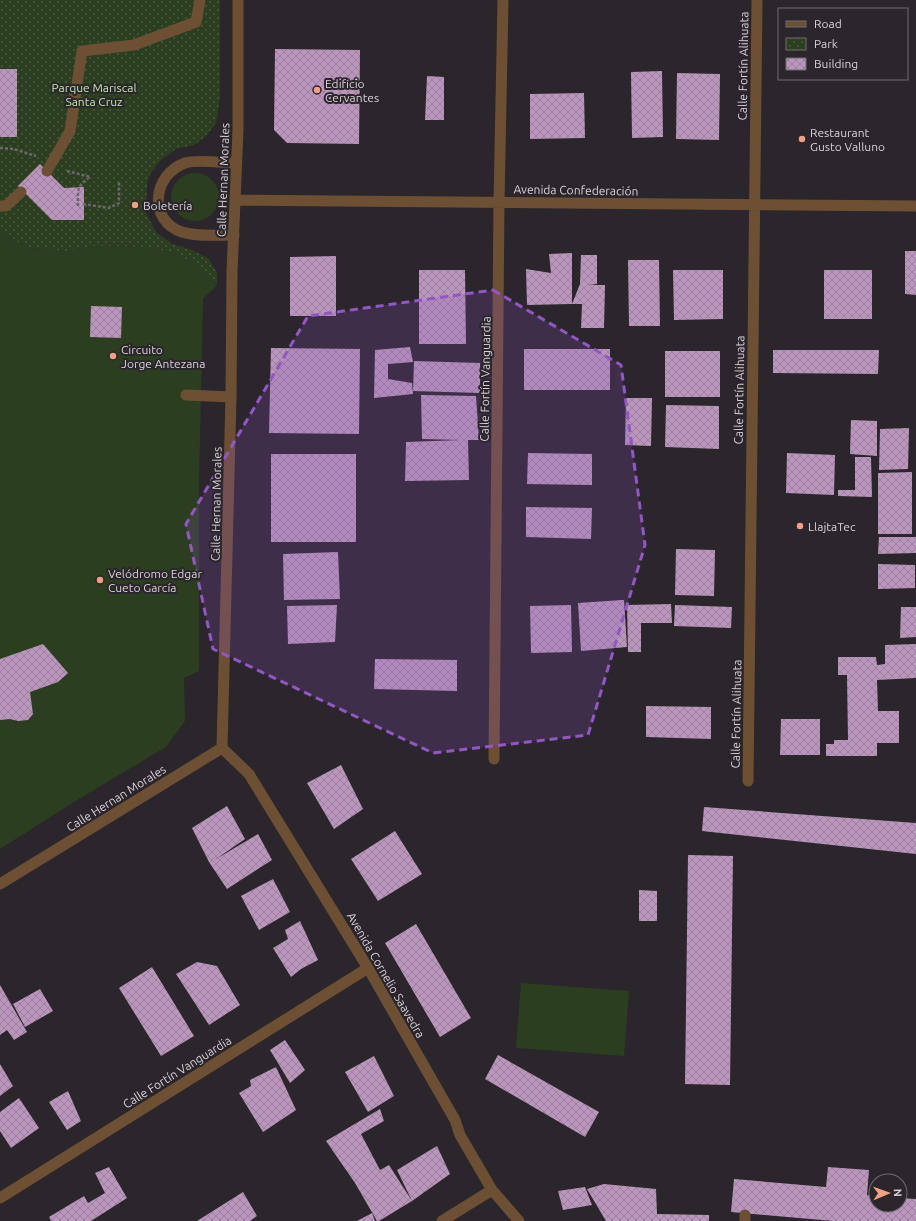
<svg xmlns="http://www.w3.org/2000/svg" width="916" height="1221" viewBox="0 0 916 1221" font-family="Ubuntu,sans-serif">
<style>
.green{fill:#2b3f20}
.park{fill:url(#park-dots)}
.building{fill:url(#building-cross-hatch)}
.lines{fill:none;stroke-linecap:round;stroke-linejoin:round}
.path{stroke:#6c676d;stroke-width:2.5;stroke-dasharray:3 2;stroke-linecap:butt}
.service{stroke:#6d5034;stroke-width:11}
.minor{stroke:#6d5034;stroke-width:11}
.marked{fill:#9256c5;fill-opacity:0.2;stroke:#9256c5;stroke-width:3;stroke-dasharray:8 5;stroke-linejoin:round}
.poi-dot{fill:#f39f83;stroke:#2b252c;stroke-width:1.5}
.labels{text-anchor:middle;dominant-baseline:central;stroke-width:4;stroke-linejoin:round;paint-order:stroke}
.street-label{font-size:12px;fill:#d7d3d7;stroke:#2b252c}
.poi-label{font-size:12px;fill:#d7d3d7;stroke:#2b252c;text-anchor:start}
.park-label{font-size:12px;fill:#bde8a7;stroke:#2b252c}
</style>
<defs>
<pattern id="park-dots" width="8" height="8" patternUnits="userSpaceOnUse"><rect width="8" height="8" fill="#2b3f20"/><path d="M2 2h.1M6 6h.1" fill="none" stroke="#495a40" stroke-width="1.8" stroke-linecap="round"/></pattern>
<pattern id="building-cross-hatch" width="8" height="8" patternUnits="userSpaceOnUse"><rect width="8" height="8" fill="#ba96bc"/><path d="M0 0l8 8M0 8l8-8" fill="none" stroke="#9c809d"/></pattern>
</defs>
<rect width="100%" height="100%" fill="#2b252c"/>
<path class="green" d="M171 197a24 24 0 1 1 48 0a24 24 0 1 1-48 0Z
M0,232L28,248L68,251L93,246L149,247L178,254L196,265L217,285L203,299L199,483V671L184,678L185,721L166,747L82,797L0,849Z
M521,983L629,991L624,1056L516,1048Z"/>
<path class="park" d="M0,0H220V98L216,123L206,136L194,145L176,149L161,160L150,174L147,185L146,213L156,232L172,244L190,249L208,258L217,272V285L196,265L178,254L149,247L93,246L68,251L28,248L0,232Z"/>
<path class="building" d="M275,49L360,50L359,144L287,143L274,130Z
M0,69H17V137H0Z
M662,71L663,137L632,138L631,72Z
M677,73L720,74L719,140L676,139Z
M427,76L444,77V120H425Z
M584,93L585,138L530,139V94Z
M40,164L64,188L84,187V220H52L18,186Z
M905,251H916V295L905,294Z
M572,253V304L527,305L526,269L551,273L549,254Z
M581,255H597V284L588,285H605L604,328H581L582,304H572L580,284Z
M336,256V316H290V257Z
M628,260H659L660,326H629Z
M419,270H465L466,344H419Z
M673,270H723V319L674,320Z
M824,270H872V319H824Z
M91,306L122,307L121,338L90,337Z
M410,347L413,362L388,364V379L412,383L413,394L374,398L375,350Z
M271,348L360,349L359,434L269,433Z
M524,349H610V390H524Z
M773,350H879L878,374L773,373Z
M665,351H720V397H665Z
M414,361L480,363V393L413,391Z
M421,395L476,396L479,440H468L469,480L405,481L406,442L461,440L422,439Z
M626,398H652L651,446L625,445Z
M666,405L719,406V449L665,447Z
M851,420L877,421V456L850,454Z
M909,428L908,469L879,470L880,429Z
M528,453L592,454V485L527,484Z
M787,453L835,455L834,495L786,493Z
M271,454H356V542H271Z
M855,457H871L872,497L838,496V490H855Z
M912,472V534H878V473Z
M526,507L592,508L591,539L526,537Z
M879,537H916V553L878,554Z
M676,549L715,550L714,596L675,595Z
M338,552L340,599L284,600L283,554Z
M878,564L915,565V588L878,589Z
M622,600H624L627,647L581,651L578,603Z
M671,604L672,623H641V652H628L627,605Z
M337,605L335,642L288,644L287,606Z
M571,605L572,652L531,653L530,606Z
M675,605L732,607L731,628L674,626Z
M901,607H916V637L900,638Z
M43,644L68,673L58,682L30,692L33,714L28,720L18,721L10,719L0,720V659Z
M916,644V678L877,680L878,711H899V743H877V756H826V744H834V740H848L847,675H838V657H876L877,665L885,664V645Z
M375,659L457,660V691L374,689Z
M646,706L711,707V739L646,737Z
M781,719H820V755H780Z
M341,765L363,809L334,829L307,783Z
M227,806L245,839L216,859L258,834L272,860L227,889L209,862L192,828Z
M704,807L916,823V854L702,831Z
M395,831L422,874L378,901L351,859Z
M688,855L733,856L730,1085L685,1084Z
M273,879L290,912L259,930L241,896Z
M639,890L657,891V921H639Z
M300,921L318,960L301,969L291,977L273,948L288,939L285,930Z
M416,924L471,1018L440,1037L385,943Z
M197,962L217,966L240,1005L209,1025L176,974Z
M152,967L194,1036L161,1056L119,988Z
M0,985L27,1032L14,1040L7,1030L0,1035Z
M40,989L53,1011L25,1027L13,1004Z
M285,1040L305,1070L290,1083L270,1050Z
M498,1055L599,1112L585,1137L485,1079Z
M374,1056L394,1096L368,1112L345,1072Z
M0,1064L13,1086L0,1096Z
M276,1067L296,1110L263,1132L239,1093L251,1086L250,1080Z
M68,1091L81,1121L67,1130L49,1102Z
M19,1098L39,1128L11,1148L0,1131V1112Z
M380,1109L384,1121L361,1134L380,1170L389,1165L412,1201L397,1170L437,1146L450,1174L412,1201L379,1221H377L355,1183L326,1141Z
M109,1167L127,1198L91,1221H51L49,1217L84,1196L88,1203L105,1193L95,1173Z
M828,1167L869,1170L867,1195H876V1205H900V1198L916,1199V1221H833L731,1212L734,1179L826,1187Z
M604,1184L656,1189L657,1214L709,1215V1221H606L587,1189Z
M585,1187L592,1205L563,1210L558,1191Z
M243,1192L257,1216L250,1221H197Z
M372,1213L375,1221H357Z"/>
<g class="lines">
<path class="path" d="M0,148L14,149L36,156
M67,171L90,177
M83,204L109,208L119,203V181
M78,206C78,190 76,186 90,177"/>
<path class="service" d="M47,171L70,131L82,51L134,45L196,22L200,0
M0,206H6L21,192
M234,235C218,235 198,237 182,232C148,221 152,175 185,163C198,159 222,163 236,163
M186,395L231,397"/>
<path class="minor" d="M235,200L916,206
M222,748L249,774L368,968L455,1120L460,1135L492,1190L519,1221
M494,759L499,202L503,0
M748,781L757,0
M0,884L222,748L231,397L232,272L238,130V0
M0,1198L368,968
M442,1221L492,1190
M745,1221V1215"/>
</g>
<path class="marked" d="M493,290L621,365L645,545L588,735L433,753L213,649L186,524L308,316Z"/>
<g class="poi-dot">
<circle cx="317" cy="90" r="4"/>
<circle cx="802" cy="139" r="4"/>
<circle cx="135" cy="205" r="4"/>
<circle cx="113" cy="356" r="4"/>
<circle cx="800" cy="526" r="4"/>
<circle cx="100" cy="580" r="4"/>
</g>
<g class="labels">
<g class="street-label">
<text transform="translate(743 66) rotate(-89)">Calle Fortín Alihuata</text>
<text transform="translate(223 180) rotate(-88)">Calle Hernan Morales</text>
<text transform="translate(576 190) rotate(1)">Avenida Confederación</text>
<text transform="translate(485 379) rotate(-89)">Calle Fortín Vanguardia</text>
<text transform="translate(739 390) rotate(-89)">Calle Fortín Alihuata</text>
<text transform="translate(216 504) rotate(-89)">Calle Hernan Morales</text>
<text transform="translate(736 714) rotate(-89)">Calle Fortín Alihuata</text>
<text transform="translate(116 798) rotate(-32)">Calle Hernan Morales</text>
<text transform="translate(386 975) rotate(60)">Avenida Cornelio Saavedra</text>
<text transform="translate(177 1072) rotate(-32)">Calle Fortín Vanguardia</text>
</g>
<g class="poi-label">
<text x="325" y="83">Edificio<tspan x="325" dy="14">Cervantes</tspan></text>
<text x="810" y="132">Restaurant<tspan x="810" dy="14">Gusto Valluno</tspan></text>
<text x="143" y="205">Boletería</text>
<text x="121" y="349">Circuito<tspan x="121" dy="14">Jorge Antezana</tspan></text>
<text x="808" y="526">LlajtaTec</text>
<text x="108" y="573">Velódromo Edgar<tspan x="108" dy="14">Cueto García</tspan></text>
</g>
<g class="park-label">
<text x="94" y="87">Parque Mariscal<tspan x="94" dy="14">Santa Cruz</tspan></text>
</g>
</g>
<rect x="778" y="8" width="130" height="72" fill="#2b252c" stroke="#706b70"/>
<rect x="786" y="21" width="20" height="6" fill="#6d5034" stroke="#706b70"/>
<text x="814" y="28" font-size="12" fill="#d7d3d7">Road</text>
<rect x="786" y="38" width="20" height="12" fill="url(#park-dots)" stroke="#706b70"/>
<text x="814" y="48" font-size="12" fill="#d7d3d7">Park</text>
<rect x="786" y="58" width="20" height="12" fill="url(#building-cross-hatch)" stroke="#706b70"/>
<text x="814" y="68" font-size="12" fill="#d7d3d7">Building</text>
<g transform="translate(888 1193) rotate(88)"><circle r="19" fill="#2b252c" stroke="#706b70"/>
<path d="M0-3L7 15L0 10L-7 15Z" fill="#f39f83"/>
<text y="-6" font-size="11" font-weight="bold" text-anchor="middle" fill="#d7d3d7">N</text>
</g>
</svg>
